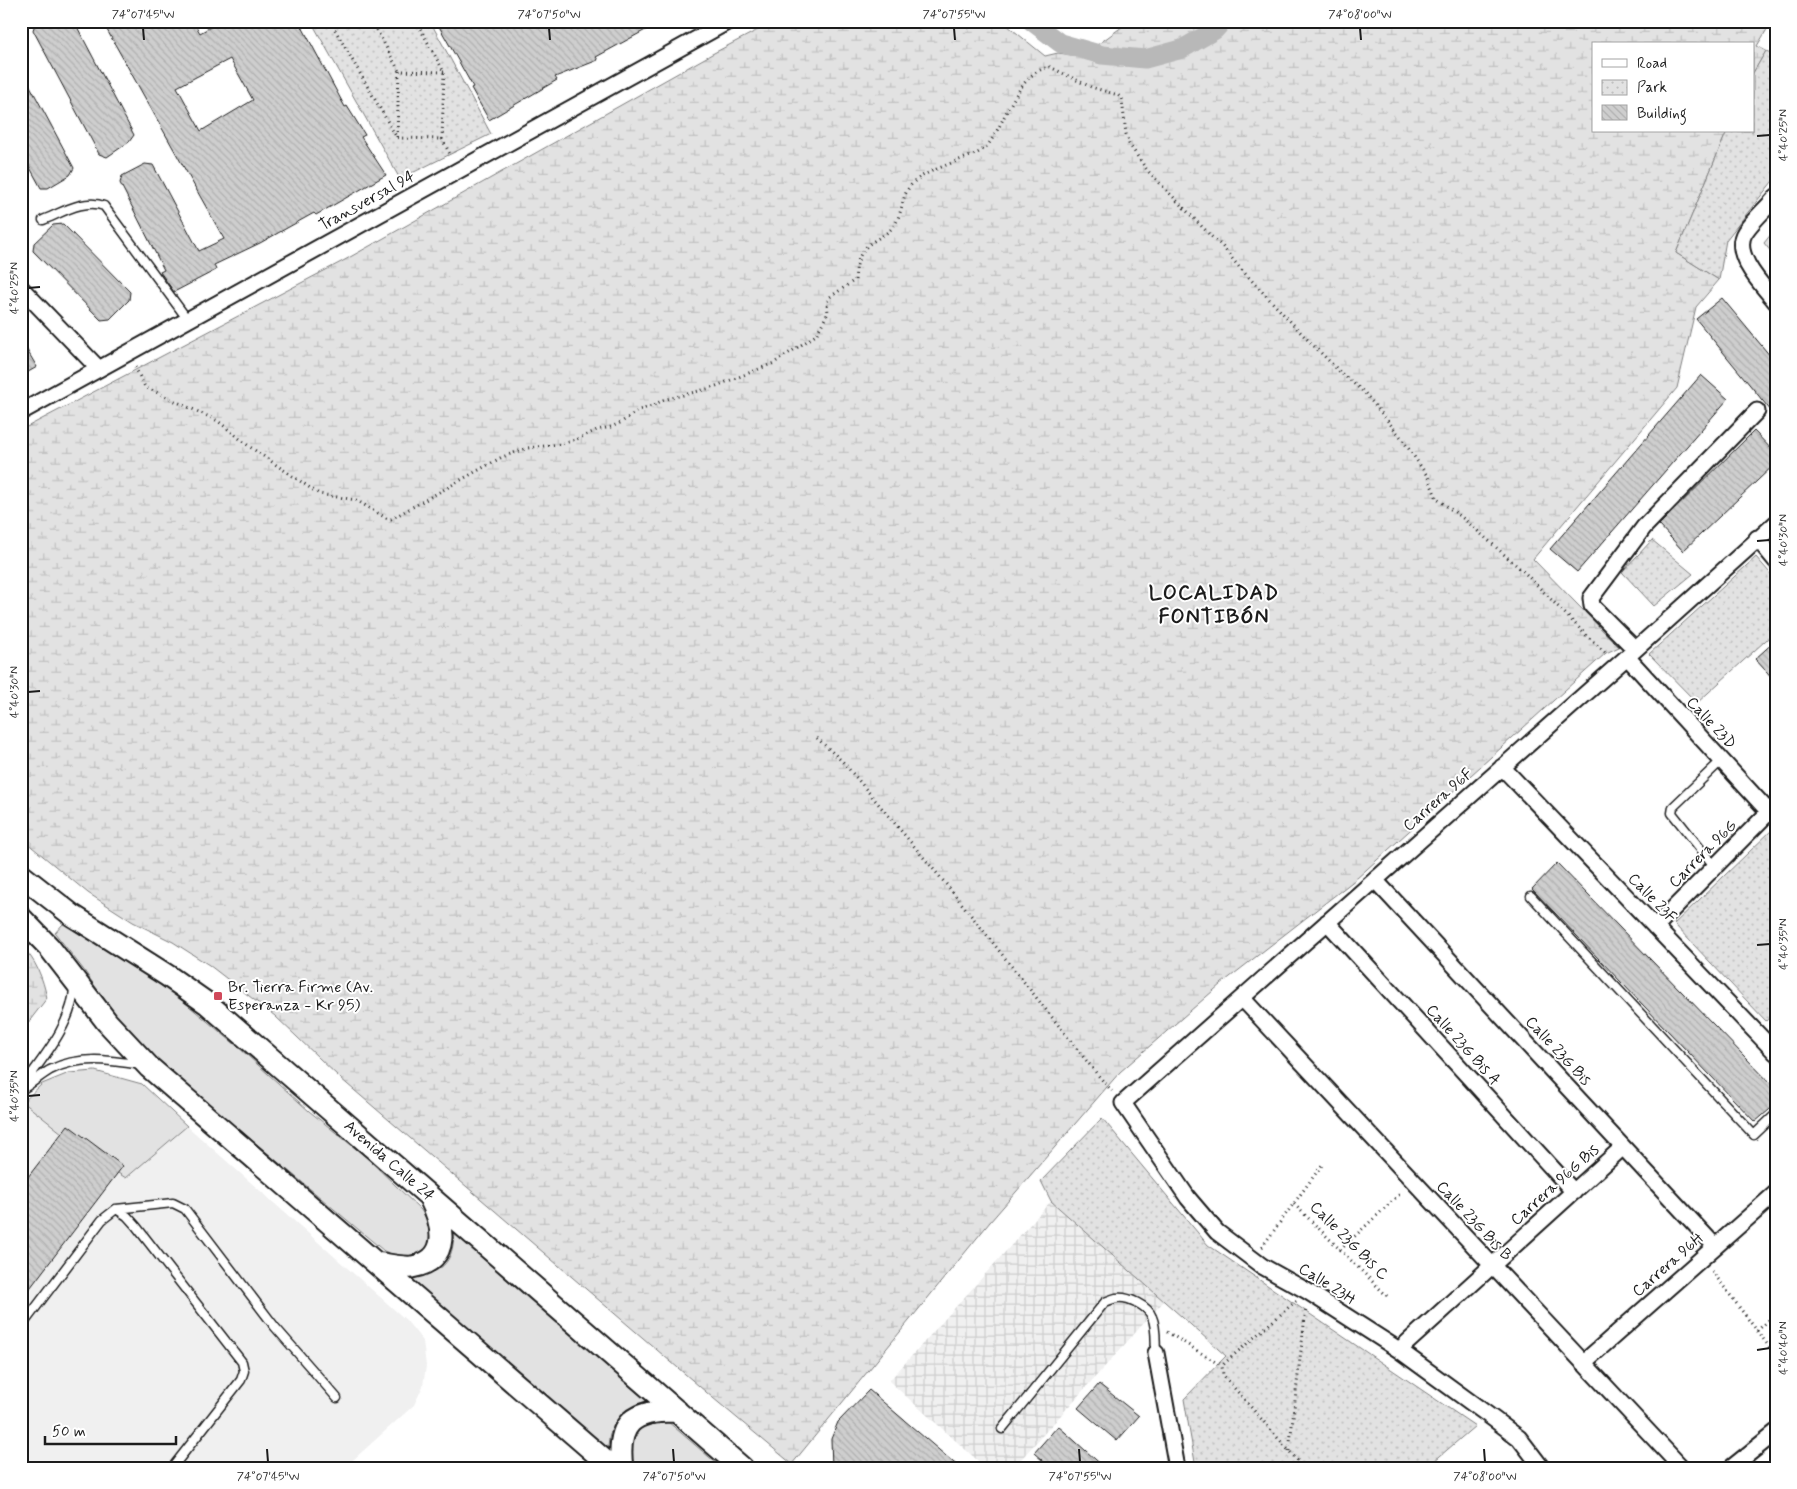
<svg xmlns="http://www.w3.org/2000/svg" width="1797" height="1489" viewBox="0 0 1797 1489" font-family="Mynerve,sans-serif">
<style>
.built{fill:#f0f0f0}
.industrial{fill:url(#industrial-grid)}
.green{fill:#e2e2e2;stroke:#7f7f7f}
.wetland{fill:url(#wetland-marsh);stroke:#7f7f7f}
.park{fill:url(#park-dots);stroke:#7f7f7f}
.lines{fill:none;stroke-linecap:round;stroke-linejoin:round}
.canal{stroke:#b8b8b8;stroke-width:19}
.building{fill:url(#building-back-hatch);stroke:#1c1c1c;fill-rule:evenodd}
.lane-casing{stroke:#1c1c1c;stroke-width:11}
.street-casing{stroke:#1c1c1c;stroke-width:19}
.secondary-casing{stroke:#1c1c1c;stroke-width:25}
.path{stroke:#1c1c1c;stroke-width:3;stroke-dasharray:1 4;stroke-linecap:butt}
.lane{stroke:#fff;stroke-width:8}
.street{stroke:#fff;stroke-width:15}
.secondary{stroke:#fff;stroke-width:21}
.ticks{fill:none;stroke:#1c1c1c;stroke-width:2}
.poi-dot{fill:#d1495b;stroke:#fff;stroke-width:2}
.labels{text-anchor:middle;dominant-baseline:central;stroke-width:4;stroke-linejoin:round;paint-order:stroke}
.street-label{font-size:16px;fill:#1c1c1c;stroke:#fff}
.poi-label{font-size:16px;fill:#1c1c1c;stroke:#fff;text-anchor:start}
.district-label{font-size:21px;font-weight:bold;letter-spacing:1px;fill:#1c1c1c;stroke:#fff}
.neatline{fill:none;stroke:#1c1c1c;stroke-width:2}
.ticks-label{font-size:12px;text-anchor:middle;fill:#1c1c1c}
</style>
<defs>
<pattern id="industrial-grid" width="8" height="8" patternUnits="userSpaceOnUse" patternTransform="scale(1.25)"><rect width="8" height="8" fill="#f0f0f0"/><path d="M0 4h8M4 0v8" fill="none" stroke="#cdcdcd"/></pattern>
<pattern id="wetland-marsh" width="20" height="14" patternUnits="userSpaceOnUse" patternTransform="scale(1.25)"><rect width="20" height="14" fill="#e2e2e2"/><path d="M1 5h8M5 5V1M11 12h8M15 12V8" fill="none" stroke="#c1c1c1"/></pattern>
<pattern id="park-dots" width="8" height="8" patternUnits="userSpaceOnUse" patternTransform="scale(1.25)"><rect width="8" height="8" fill="#e2e2e2"/><path d="M2 2h.1M6 6h.1" fill="none" stroke="#c1c1c1" stroke-width="1.8" stroke-linecap="round"/></pattern>
<pattern id="building-back-hatch" width="6" height="6" patternUnits="userSpaceOnUse" patternTransform="scale(1.25)"><rect width="6" height="6" fill="#cecece"/><path d="M-1 5l2 2M0 0l6 6M5-1l2 2" fill="none" stroke="#b0b0b0"/></pattern>
</defs>
<rect width="100%" height="100%" fill="#fff"/>
<filter id="ink" filterUnits="userSpaceOnUse"><feTurbulence type="fractalNoise" baseFrequency=".02" numOctaves="2"/><feDisplacementMap in="SourceGraphic" scale="10" xChannelSelector="R" yChannelSelector="G"/><feConvolveMatrix kernelMatrix="1 2 1 2 8 2 1 2 1" color-interpolation-filters="sRGB"/></filter>
<g filter="url(#ink)">
<path class="built" d="M23,1102L92,1157L126,1178L187,1126L406,1320L423,1341L426,1366L423,1386L414,1405L353,1460L348,1468H21V1105Z"/>
<path class="industrial" d="M1051,1201L1164,1301L1013,1468H986L889,1381Z"/>
<path class="green" d="M63,924L137,968L177,996L237,1046L309,1111L366,1157L421,1210L430,1225L433,1240C416,1261 408,1261 384,1251L216,1110L154,1056L116,1016L83,969L55,933Z
M95,1071L142,1084L187,1126L126,1178L92,1157L23,1102L42,1084L69,1073Z
M454,1230L648,1400C623,1410 608,1421 608,1451L408,1277C441,1274 454,1265 454,1230Z
M667,1421L722,1468H632C629,1456 627,1429 643,1424C650,1421 660,1422 667,1421Z"/>
<path class="wetland" d="M775,21H1002L1045,56L1058,53L1082,56L1130,21H1772L1757,46L1766,51L1753,73V44H1593V131H1727L1676,253L1719,280L1696,307L1677,388L1533,559L1619,647L1606,653L1356,879L1221,984L1120,1072L990,1222L792,1464L713,1398L340,1078L275,1016L209,965L173,942L133,922L88,893L21,838V430L343,261L712,54Z
M21,946C36,959 43,979 47,998L21,1032Z"/>
<path class="park" d="M311,21H430L491,134L400,179Z
M1766,51L1776,55V177L1726,240L1719,280L1676,253L1727,131H1753V73Z
M1776,228V258L1764,243Z
M1652,540L1693,574L1654,606L1622,572Z
M1756,557L1776,580V631L1697,703L1649,654Z
M1773,829L1776,832V1012L1766,1021L1674,924Z
M1102,1118L1208,1245L1475,1426L1426,1468H1196L1184,1399L1226,1356L1051,1201L1041,1181Z"/>
<g class="lines">
<path class="canal" d="M1031,21L1060,43L1102,55L1145,59L1182,49L1215,30L1223,21"/>
</g>
<path class="building" d="M36,21H74L134,135L129,142L107,157L99,154L33,30Z
M102,21H193L200,33L221,21H299L345,107L347,106L365,135L361,137L386,175L316,215L314,213L260,243L214,265L216,270L174,292L160,272L164,270L120,183L122,176L145,164L153,165L199,251L224,239ZM230,59L253,100L201,131L177,87Z
M436,21H662L596,57L598,60L555,77L557,80L489,120L471,88L473,87Z
M21,69L74,168L70,175L48,188H41L21,151Z
M63,224L130,292L129,300L110,319L101,320L33,251L34,243L53,225Z
M1722,298L1776,363V417L1696,319Z
M21,340L37,367L21,376Z
M1701,375L1728,399L1577,572L1550,549Z
M1754,431L1776,454V463L1683,551L1659,525Z
M1776,640V682L1755,659Z
M1557,863L1776,1089V1104L1755,1122L1532,889Z
M68,1125L123,1166L21,1300V1186Z
M1099,1384L1139,1416L1117,1441L1078,1408Z
M869,1390L960,1468H832L831,1439L838,1422Z
M1058,1426L1066,1433L1105,1468H1051L1034,1453Z"/>
<g class="lines">
<defs>
<path id="lane" d="M43,220C61,213 85,198 104,206L188,320
M1715,867L1672,813L1673,807L1722,760
M1531,896L1754,1135L1776,1114
M22,1087C42,1059 73,1023 74,988
M21,1090C31,1084 40,1076 50,1070C79,1055 110,1060 141,1065
M116,1209L127,1216L136,1226L242,1362L244,1371L241,1380L172,1468
M21,1327L102,1220L116,1209L173,1203L185,1209L275,1327L337,1398
M1002,1429L1105,1302C1108,1301 1112,1299 1116,1298C1128,1296 1148,1306 1152,1317C1157,1328 1155,1342 1156,1353"/>
<path id="street" d="M1776,197C1766,209 1753,220 1745,232C1731,254 1763,286 1776,302
M21,288L99,369
M21,412L729,21
M1757,538L1776,561
M1635,649L1592,606L1591,598L1644,527L1757,411
M1627,657L1769,812
M1502,767L1776,1053
M1375,880L1715,1246
M1327,922L1574,1192
M1655,927L1776,805
M1242,998L1682,1468
M1399,1350L1623,1147
M1156,1353L1177,1468
M1583,1363L1776,1193
M1542,1468L1519,1438L1495,1420L1399,1350L1307,1291L1262,1266L1217,1232L1188,1198L1123,1103L1627,657L1776,523
M1731,1468L1776,1432"/>
<path id="secondary" d="M21,875L72,915L168,976L208,1004L742,1468
M21,918L49,947L107,1022L149,1067L613,1468
M377,1263C388,1265 401,1268 412,1267C452,1260 443,1224 430,1198
M622,1468C616,1422 633,1410 677,1411"/>
</defs>
<use href="#lane" class="lane-casing"/>
<use href="#street" class="street-casing"/>
<use href="#secondary" class="secondary-casing"/>
<path class="path" d="M330,21L397,138L442,139L444,72L416,21
M372,21L399,71
M397,137L399,71L444,72
M442,139L451,156
M135,367L145,387L218,421L250,447L319,494L356,500L386,518L391,519L502,457L528,448L560,444L575,440L597,430L611,427L620,423L639,410L652,406L663,400L711,388L774,363L816,335L828,313L827,302L830,297L855,280C856,269 857,259 863,251C870,240 885,237 893,227C906,210 898,192 919,178C926,173 946,165 954,162C968,156 981,155 990,142C1006,120 1019,71 1050,67L1091,87L1118,95L1122,99L1126,134L1129,144L1147,170L1212,237L1222,246L1239,267L1306,338L1341,373L1364,392L1400,436L1428,477L1437,499L1464,519L1524,572L1586,635L1607,654
M817,738L843,762L951,890L1097,1074L1112,1091
M1294,1204L1387,1296
M1262,1247L1322,1165
M1340,1250L1402,1192
M1712,1271L1776,1356
M1296,1301L1227,1361L1222,1366L1223,1375L1304,1468
M1757,1331L1776,1313
M1167,1332L1222,1366
M1289,1451L1306,1308"/>
<use href="#lane" class="lane"/>
<use href="#street" class="street"/>
<use href="#secondary" class="secondary"/>
</g>
</g>
<path class="ticks" d="M143,28L144,40M549,28L550,40M954,28L955,40M1360,28L1361,40M1757,136L1770,135M28,288L40,287M1757,541L1770,540M28,692L40,691M1757,945L1770,944M28,1096L40,1095M1757,1350L1770,1348M267,1449L268,1462M673,1449L674,1462M1079,1449L1080,1462M1484,1449L1485,1462"/>
<rect class="poi-dot" x="213" y="991" width="10" height="10" rx="2.5"/>
<g class="labels">
<g class="street-label">
<text transform="translate(367 201) rotate(-29)">Transversal 94</text>
<text transform="translate(1711 723) rotate(47)">Calle 23D</text>
<text transform="translate(1438 800) rotate(-41)">Carrera 96F</text>
<text transform="translate(1703 854) rotate(-45)">Carrera 96G</text>
<text transform="translate(1652 898) rotate(46)">Calle 23F</text>
<text transform="translate(1463 1045) rotate(48)">Calle 23G Bis A</text>
<text transform="translate(1558 1051) rotate(47)">Calle 23G Bis</text>
<text transform="translate(389 1161) rotate(41)">Avenida Calle 24</text>
<text transform="translate(1555 1185) rotate(-42)">Carrera 96G Bis</text>
<text transform="translate(1474 1221) rotate(47)">Calle 23G Bis B</text>
<text transform="translate(1349 1241) rotate(45)">Calle 23G Bis C</text>
<text transform="translate(1668 1265) rotate(-41)">Carrera 96H</text>
<text transform="translate(1327 1284) rotate(32)">Calle 23H</text>
</g>
<g class="poi-label">
<text x="228" y="987">Br. Tierra Firme (Av.<tspan x="228" dy="18">Esperanza - Kr 95)</tspan></text>
</g>
<g class="district-label">
<text x="1214" y="593">LOCALIDAD<tspan x="1214" dy="24">FONTIBÓN</tspan></text>
</g>
</g>
<rect width="1797" height="1489" fill="none" stroke="#fff" stroke-width="55"/>
<rect x="1592" y="42" width="162" height="90" fill="#ffffff" stroke="#a4a4a4"/>
<rect x="1602" y="59" width="25" height="8" fill="#ffffff" stroke="#a4a4a4"/>
<text x="1637" y="68" font-size="15" fill="#1c1c1c">Road</text>
<rect x="1602" y="80" width="25" height="15" fill="url(#park-dots)" stroke="#a4a4a4"/>
<text x="1637" y="92" font-size="15" fill="#1c1c1c">Park</text>
<rect x="1602" y="105" width="25" height="15" fill="url(#building-back-hatch)" stroke="#a4a4a4"/>
<text x="1637" y="118" font-size="15" fill="#1c1c1c">Building</text>
<path d="M45 1436v8h131v-8" fill="none" stroke="#1c1c1c" stroke-width="2.5"/>
<text x="52" y="1436" font-size="15" fill="#1c1c1c" stroke="#ffffff" stroke-width="4" paint-order="stroke">50 m</text>
<rect x="28" y="28" width="1742" height="1434" class="neatline"/>
<g class="ticks-label">
<text x="143" y="18">74°07'45"W</text>
<text x="549" y="18">74°07'50"W</text>
<text x="954" y="18">74°07'55"W</text>
<text x="1360" y="18">74°08'00"W</text>
<text transform="translate(1783 135) rotate(-90)" y="4">4°40'25"N</text>
<text transform="translate(14 288) rotate(-90)" y="4">4°40'25"N</text>
<text transform="translate(1783 540) rotate(-90)" y="4">4°40'30"N</text>
<text transform="translate(14 692) rotate(-90)" y="4">4°40'30"N</text>
<text transform="translate(1783 944) rotate(-90)" y="4">4°40'35"N</text>
<text transform="translate(14 1096) rotate(-90)" y="4">4°40'35"N</text>
<text transform="translate(1783 1348) rotate(-90)" y="4">4°40'40"N</text>
<text x="268" y="1480">74°07'45"W</text>
<text x="674" y="1480">74°07'50"W</text>
<text x="1080" y="1480">74°07'55"W</text>
<text x="1485" y="1480">74°08'00"W</text>
</g>
</svg>
